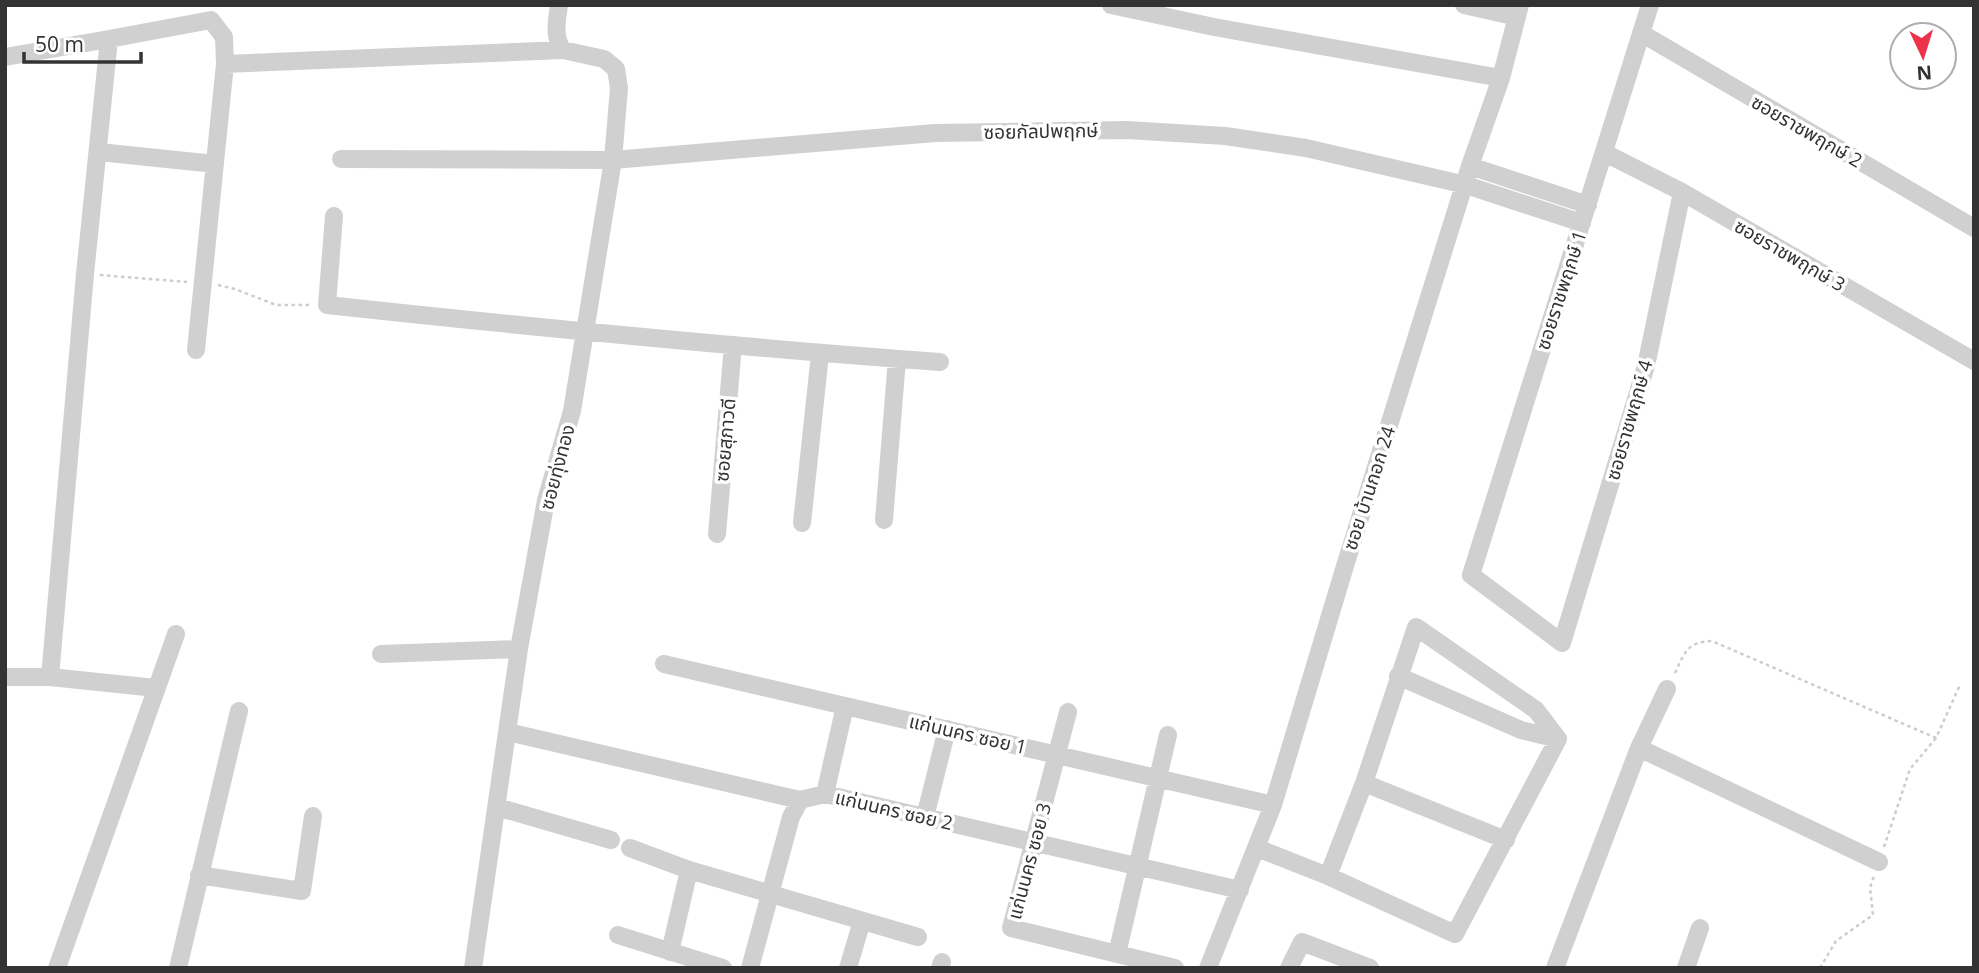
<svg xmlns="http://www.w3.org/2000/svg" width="1979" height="973" viewBox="0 0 1979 973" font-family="'Open Sans','Noto Sans Thai',sans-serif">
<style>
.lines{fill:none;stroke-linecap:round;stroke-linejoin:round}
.path{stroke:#cdcdcd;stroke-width:2.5;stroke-dasharray:3.5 3.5;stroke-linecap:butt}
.minor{stroke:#d0d0d0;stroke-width:18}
.labels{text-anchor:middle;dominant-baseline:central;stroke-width:7;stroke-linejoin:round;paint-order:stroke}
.street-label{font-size:19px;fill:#333;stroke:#fff}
</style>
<rect width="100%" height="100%" fill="#fff"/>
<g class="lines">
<path class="path" d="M100,275L187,282
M218,285L235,289L276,305H310
M1675,673C1685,652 1687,642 1712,641L1936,738L1960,685
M1884,847L1910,769L1936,738
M1820,968L1836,941L1873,915L1870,888L1874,876"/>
<path class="minor" d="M1111,5L1214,27L1501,78
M1464,5L1517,17
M1650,5L1471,575L1562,643L1646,366L1682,192
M1641,33L1974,228
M109,39L211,20L224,37L225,64L196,350
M5,57L109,39L85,274L50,677H5
M225,64L563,50
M99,152L215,164
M1605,153L1682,192L1974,361
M341,159L613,160L935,133L1127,130L1225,136L1306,148L1466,185L1582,223
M1470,166L1588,205
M334,216L327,305C531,327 735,347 940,362
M884,520L897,359
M802,523L820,354
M717,534L733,345
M381,654L519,649
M664,664L1273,805
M1398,676L1521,730L1558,739
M50,677L156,688
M1068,712L1011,928L1175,968
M508,732L800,800L825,794L1240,890
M1639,748L1879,862
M1364,783L1506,840
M825,794L845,706
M497,807L611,840
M925,817L947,729
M630,848L689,870L918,937
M1257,848L1328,876L1455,934L1558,739
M199,875L302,891L313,816
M1328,876L1364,783L1416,627L1536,710L1558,739
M618,935L723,968
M670,952L689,870
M1117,954L1168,735
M57,968L176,634
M178,968L239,711
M473,968L519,649L546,500L572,411L613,160L619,88L616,69L604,59L563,50C553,37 557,20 559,5
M750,968L791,817L800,800
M848,968L862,921
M940,968L942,962
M1208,968L1273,805L1345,566L1470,166L1501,78L1520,5
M1289,968L1302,942L1370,968
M1555,968L1639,748L1667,689
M1686,968L1700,928"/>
</g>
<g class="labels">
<g class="street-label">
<text transform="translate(1041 131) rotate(-1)">ซอยกัลปพฤกษ์</text>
<text transform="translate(1807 131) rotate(30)">ซอยราชพฤกษ์ 2</text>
<text transform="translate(1790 255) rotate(30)">ซอยราชพฤกษ์ 3</text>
<text transform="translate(1561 290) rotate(-72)">ซอยราชพฤกษ์ 1</text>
<text transform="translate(1629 420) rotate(-74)">ซอยราชพฤกษ์ 4</text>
<text transform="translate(725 440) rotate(-85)">ซอยสุภาวดี</text>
<text transform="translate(557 467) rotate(-75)">ซอยทุ่งทอง</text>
<text transform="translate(1369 488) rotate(-72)">ซอย บ้านกอก 24</text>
<text transform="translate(968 734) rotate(13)">แก่นนคร ซอย 1</text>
<text transform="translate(894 810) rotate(13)">แก่นนคร ซอย 2</text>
<text transform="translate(1029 861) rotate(-75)">แก่นนคร ซอย 3</text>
</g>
</g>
<rect width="1979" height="973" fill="none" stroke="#333333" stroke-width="14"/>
<g transform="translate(1923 56) rotate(176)"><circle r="33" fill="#ffffff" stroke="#adadad" stroke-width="2"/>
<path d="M0-5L12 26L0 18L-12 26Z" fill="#ec3349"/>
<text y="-10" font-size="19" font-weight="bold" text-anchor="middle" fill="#333333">N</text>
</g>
<path d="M24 52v10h117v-10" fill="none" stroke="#333333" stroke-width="3.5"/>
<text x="35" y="52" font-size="21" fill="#333333" stroke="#ffffff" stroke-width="5" paint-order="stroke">50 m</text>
</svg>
